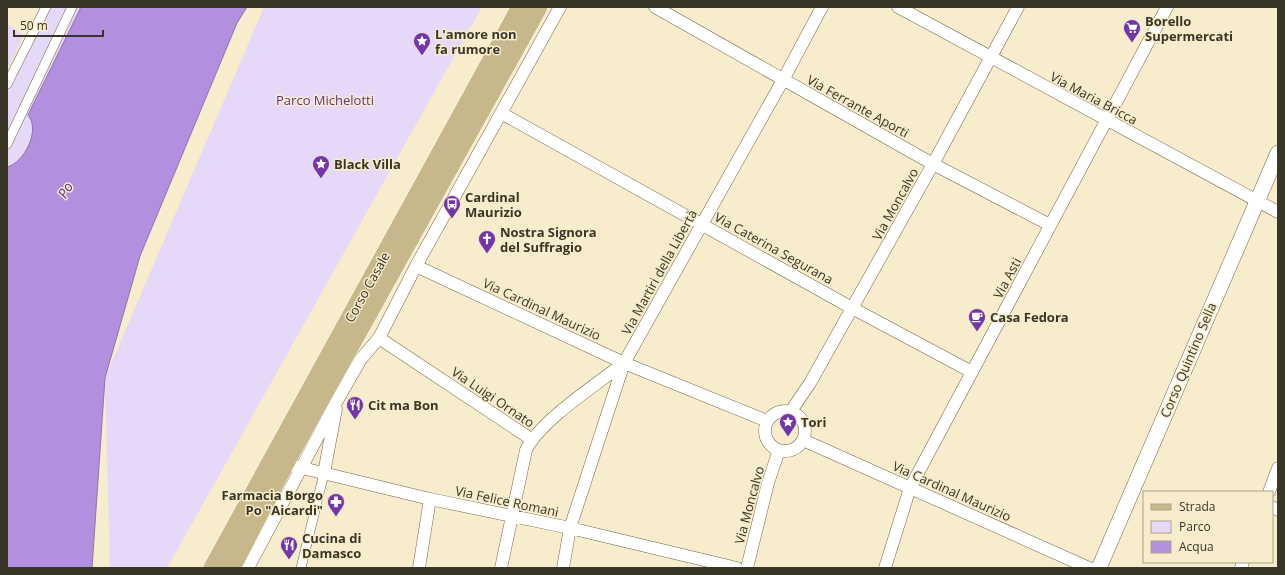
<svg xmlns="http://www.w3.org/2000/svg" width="1285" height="575" viewBox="0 0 1285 575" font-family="'Open Sans',sans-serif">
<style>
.green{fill:#e5d8f8}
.water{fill:#b38fdf;stroke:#8e74a8}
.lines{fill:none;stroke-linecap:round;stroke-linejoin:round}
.pedestrian-casing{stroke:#716749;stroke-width:10}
.minor-casing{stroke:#716749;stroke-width:13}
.tertiary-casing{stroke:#716749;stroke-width:16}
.primary-casing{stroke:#fff;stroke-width:20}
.pedestrian{stroke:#fff;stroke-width:9}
.minor{stroke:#fff;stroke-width:12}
.tertiary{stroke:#fff;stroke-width:15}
.primary{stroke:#c7b88c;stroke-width:19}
.labels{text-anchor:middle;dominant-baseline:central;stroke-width:3;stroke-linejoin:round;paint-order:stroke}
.poi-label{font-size:13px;font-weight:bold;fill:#393527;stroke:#f7eccb;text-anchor:start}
.street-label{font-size:13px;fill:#393527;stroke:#f7eccb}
.park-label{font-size:13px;fill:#61328f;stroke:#f7eccb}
.water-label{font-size:14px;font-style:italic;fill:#60318e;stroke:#f7eccb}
</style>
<rect width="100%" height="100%" fill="#f7eccb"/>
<path class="green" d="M46,7H101L7,197V84Z
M264,7H482L167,568H110L105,378Z
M7,24L24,35L7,70Z"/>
<path class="water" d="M81,7H247L237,23L140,256L105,378L92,568H7V167C24,163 41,130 28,115Z"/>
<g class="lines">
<defs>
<path id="pedestrian" d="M7,84L46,7
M7,144L72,7
M301,568L324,473"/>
<path id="minor" d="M655,7L933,164L1050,225
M898,7L1278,212
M501,113L852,308L972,372
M416,266L624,363L767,421
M379,338L531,439
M765 431a20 20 0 1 1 40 0a20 20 0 1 1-40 0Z
M791,411L810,383L933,164L1018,7
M803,440L1089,568
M294,466L430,499L570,528L737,568
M324,473L336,409
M1269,492L1278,468
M1272,507L1278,510
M248,568L338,399L361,359L379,338L416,266L560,7
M419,568L430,499
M501,568L526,450C540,421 597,384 624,363
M563,568L570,528L624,363L783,80L822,7
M747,568L768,483L779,450
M885,568L910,488L1167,7
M1241,568L1243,562"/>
<path id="tertiary" d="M1099,568L1278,153"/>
<path id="primary" d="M213,568L521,7
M231,568L285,463L538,7"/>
</defs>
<use href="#pedestrian" class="pedestrian-casing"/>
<use href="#minor" class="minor-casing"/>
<use href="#tertiary" class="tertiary-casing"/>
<use href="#primary" class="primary-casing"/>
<use href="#pedestrian" class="pedestrian"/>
<use href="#minor" class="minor"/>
<use href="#tertiary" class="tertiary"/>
<use href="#primary" class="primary"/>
</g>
<defs>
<symbol id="supermarket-pin" viewBox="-11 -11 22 30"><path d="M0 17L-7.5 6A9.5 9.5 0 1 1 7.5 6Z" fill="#7235aa" stroke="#f7eccb"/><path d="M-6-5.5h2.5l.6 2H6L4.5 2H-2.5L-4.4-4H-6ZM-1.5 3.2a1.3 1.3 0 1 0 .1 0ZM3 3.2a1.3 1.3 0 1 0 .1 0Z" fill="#fff"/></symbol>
<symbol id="sight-pin" viewBox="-11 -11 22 30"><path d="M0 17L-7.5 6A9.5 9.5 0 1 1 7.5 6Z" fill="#7235aa" stroke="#f7eccb"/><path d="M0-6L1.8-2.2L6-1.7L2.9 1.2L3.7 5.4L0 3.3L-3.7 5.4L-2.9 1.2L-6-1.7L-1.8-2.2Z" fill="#fff"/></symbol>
<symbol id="bus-pin" viewBox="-11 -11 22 30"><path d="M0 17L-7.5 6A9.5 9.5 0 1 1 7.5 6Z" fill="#7235aa" stroke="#f7eccb"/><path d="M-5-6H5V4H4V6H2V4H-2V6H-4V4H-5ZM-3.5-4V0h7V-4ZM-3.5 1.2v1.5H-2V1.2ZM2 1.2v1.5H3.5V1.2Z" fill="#fff"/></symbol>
<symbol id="church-pin" viewBox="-11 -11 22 30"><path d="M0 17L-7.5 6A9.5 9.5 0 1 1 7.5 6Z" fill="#7235aa" stroke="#f7eccb"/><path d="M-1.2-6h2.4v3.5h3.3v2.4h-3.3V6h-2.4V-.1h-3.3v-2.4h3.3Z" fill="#fff"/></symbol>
<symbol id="cafe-pin" viewBox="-11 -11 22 30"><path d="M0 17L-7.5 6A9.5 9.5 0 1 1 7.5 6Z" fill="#7235aa" stroke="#f7eccb"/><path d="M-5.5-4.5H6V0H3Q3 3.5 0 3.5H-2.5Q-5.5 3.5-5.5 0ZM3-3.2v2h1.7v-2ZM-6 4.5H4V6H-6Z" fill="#fff"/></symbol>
<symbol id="restaurant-pin" viewBox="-11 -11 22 30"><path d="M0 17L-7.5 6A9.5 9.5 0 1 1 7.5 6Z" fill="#7235aa" stroke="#f7eccb"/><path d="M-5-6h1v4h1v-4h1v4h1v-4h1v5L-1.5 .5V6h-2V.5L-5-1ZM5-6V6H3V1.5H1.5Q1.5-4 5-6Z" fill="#fff"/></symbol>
<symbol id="pharmacy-pin" viewBox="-11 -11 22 30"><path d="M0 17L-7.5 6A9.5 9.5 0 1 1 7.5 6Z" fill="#7235aa" stroke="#f7eccb"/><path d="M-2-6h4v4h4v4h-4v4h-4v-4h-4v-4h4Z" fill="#fff"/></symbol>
</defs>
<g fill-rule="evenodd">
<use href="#supermarket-pin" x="1122" y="18" width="20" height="27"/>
<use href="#sight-pin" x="412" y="31" width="20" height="27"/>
<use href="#sight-pin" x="311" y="154" width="20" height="27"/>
<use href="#bus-pin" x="442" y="194" width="20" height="27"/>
<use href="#church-pin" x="477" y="229" width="20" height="27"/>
<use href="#cafe-pin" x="967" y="307" width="20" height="27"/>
<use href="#restaurant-pin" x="345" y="395" width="20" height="27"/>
<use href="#sight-pin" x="778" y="412" width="20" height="27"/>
<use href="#pharmacy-pin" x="326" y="492" width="20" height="27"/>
<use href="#restaurant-pin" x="279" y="535" width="20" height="27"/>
</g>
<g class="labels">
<g class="poi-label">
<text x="1145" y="21">Borello<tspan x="1145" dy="15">Supermercati</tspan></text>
<text x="435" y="34">L'amore non<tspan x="435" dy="15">fa rumore</tspan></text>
<text x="334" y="164">Black Villa</text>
<text x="465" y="197">Cardinal<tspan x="465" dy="15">Maurizio</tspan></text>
<text x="500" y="232">Nostra Signora<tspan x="500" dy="15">del Suffragio</tspan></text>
<text x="990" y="317">Casa Fedora</text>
<text x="368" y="405">Cit ma Bon</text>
<text x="801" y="422">Tori</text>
<text x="323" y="495" text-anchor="end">Farmacia Borgo<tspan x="323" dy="15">Po "Aicardi"</tspan></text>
<text x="302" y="538">Cucina di<tspan x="302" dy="15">Damasco</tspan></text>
</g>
<g class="street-label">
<text transform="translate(1094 98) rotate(28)">Via Maria Bricca</text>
<text transform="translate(858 106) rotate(29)">Via Ferrante Aporti</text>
<text transform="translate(895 204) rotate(-61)">Via Moncalvo</text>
<text transform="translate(774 248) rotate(29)">Via Caterina Segurana</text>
<text transform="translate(659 272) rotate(-61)">Via Martiri della Libertà</text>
<text transform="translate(1007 278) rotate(-62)">Via Asti</text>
<text transform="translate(367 287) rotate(-61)">Corso Casale</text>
<text transform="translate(542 309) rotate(25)">Via Cardinal Maurizio</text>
<text transform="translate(1188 360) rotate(-67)">Corso Quintino Sella</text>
<text transform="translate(493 397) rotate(34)">Via Luigi Ornato</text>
<text transform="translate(952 491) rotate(24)">Via Cardinal Maurizio</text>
<text transform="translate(507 501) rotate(12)">Via Felice Romani</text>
<text transform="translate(749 505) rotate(-75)">Via Moncalvo</text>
</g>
<g class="park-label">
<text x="325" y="100">Parco Michelotti</text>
</g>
<g class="water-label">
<text transform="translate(65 190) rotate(-60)">Po</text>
</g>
</g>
<rect width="1285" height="575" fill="none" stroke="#393527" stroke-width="16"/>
<rect x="1143" y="491" width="130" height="72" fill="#f7eccb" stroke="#aba389"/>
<rect x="1151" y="504" width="20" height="6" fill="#c7b88c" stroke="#aba389"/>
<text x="1179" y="511" font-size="12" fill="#393527">Strada</text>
<rect x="1151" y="521" width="20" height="12" fill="#e5d8f8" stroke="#aba389"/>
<text x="1179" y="531" font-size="12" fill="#393527">Parco</text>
<rect x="1151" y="541" width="20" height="12" fill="#b38fdf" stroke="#aba389"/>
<text x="1179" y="551" font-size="12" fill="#393527">Acqua</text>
<path d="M14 30v6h89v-6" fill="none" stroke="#393527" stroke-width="2"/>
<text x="20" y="30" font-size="12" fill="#393527" stroke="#f7eccb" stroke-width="3" paint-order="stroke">50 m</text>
</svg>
